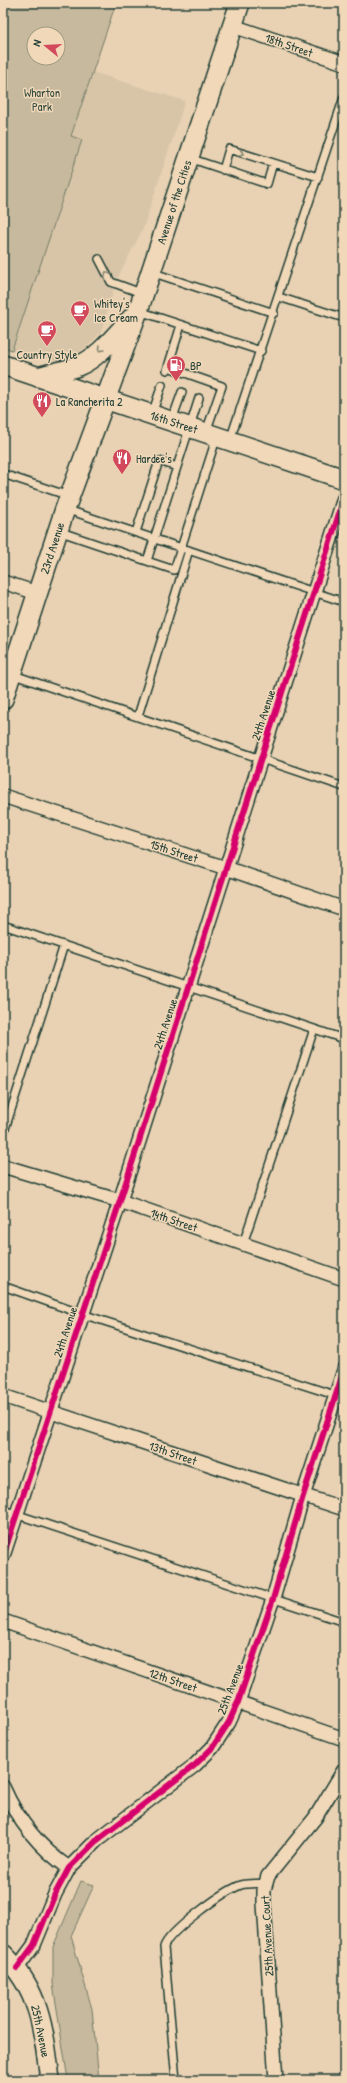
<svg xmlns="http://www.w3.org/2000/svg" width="347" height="2083" viewBox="0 0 347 2083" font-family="'Patrick Hand',sans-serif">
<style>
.built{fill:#d8c5a8}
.green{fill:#c7b99d;stroke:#737b68;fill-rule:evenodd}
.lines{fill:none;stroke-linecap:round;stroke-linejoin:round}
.lane-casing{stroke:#1f3d34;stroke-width:10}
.street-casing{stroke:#1f3d34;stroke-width:16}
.secondary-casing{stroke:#1f3d34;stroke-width:22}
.lane{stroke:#f1d8b8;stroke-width:7}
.street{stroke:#f1d8b8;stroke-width:13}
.secondary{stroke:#f1d8b8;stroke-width:19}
.cycleway-casing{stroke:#f1d8b8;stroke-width:8}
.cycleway{stroke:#d6006c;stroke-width:6}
.oneway{stroke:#7d836f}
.labels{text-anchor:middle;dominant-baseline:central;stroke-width:3;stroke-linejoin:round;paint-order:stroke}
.street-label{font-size:12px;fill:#1f3d34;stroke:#f1d8b8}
.park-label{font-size:12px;fill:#30493e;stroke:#f1d8b8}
.poi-label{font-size:12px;fill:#1f3d34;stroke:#f1d8b8;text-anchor:start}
</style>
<rect width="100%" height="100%" fill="#e9d2b3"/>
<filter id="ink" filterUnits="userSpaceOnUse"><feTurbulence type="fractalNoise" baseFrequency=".025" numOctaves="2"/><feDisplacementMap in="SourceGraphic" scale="8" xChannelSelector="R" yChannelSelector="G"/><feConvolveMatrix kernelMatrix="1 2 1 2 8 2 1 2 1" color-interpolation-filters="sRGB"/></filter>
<g filter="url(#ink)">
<path class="built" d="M93,72L185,101L143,229L117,279L101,332L90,344L74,356L57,361L12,350L82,140L71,137Z"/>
<path class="green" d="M3,3H116L71,136L82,140L12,350L3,347ZM34,34H58V58H34Z
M81,1881L94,1885L71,1936L92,2009L99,2080H68L53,1984V1947Z"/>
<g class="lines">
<defs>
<path id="lane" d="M189,158L267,184L273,163
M223,170L229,149L318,177
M99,259L111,282L144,294
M151,272L274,313
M279,297L344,318
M139,311L261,351
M168,367L222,386L206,432
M167,370L181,325
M152,414L162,385
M172,420L182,392
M230,440L344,97
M3,474L69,496
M65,509L344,602
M58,531L147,561L199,398
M136,532L159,461L177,467
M147,561L174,570L217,436
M11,674L344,787
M138,716L189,550
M3,925L344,1039
M3,1135L64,945
M243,1244L314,1029
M3,1286L82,1314L344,1398
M3,1510L344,1622
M176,2080L164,1947C168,1932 224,1891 241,1885C248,1883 258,1884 266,1883"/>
<path id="street" d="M233,26L344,63
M3,582L37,593
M3,796L226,868L344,909
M3,1166L120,1201L344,1279
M3,1396L344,1509
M3,1556L120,1201L344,498
M3,1621L344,1739
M3,1787C18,1821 38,1847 69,1868
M17,1968L34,1945L55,1894L69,1868L96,1841L195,1765L212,1748L229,1722L238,1702L273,1599L303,1496L344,1370
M276,2080L264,1904V1890L268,1876L315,1818L344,1770"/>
<path id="secondary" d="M3,365L344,479
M38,377C51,373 66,371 78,366C100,357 116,334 132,318
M3,699L65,509L138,311L240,3
M3,1954C40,1990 44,2031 50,2080"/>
</defs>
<use href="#lane" class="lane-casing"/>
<use href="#street" class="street-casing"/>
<use href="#secondary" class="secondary-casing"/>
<use href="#lane" class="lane"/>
<use href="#street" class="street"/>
<use href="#secondary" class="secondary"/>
<defs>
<path id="cycleway" d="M3,1556L120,1201L344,498
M17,1968L34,1945L55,1894L69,1868L96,1841L195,1765L212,1748L229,1722L238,1702L273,1599L303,1496L344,1370"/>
</defs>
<use href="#cycleway" class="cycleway-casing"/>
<use href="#cycleway" class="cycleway"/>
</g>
<defs><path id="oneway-chevron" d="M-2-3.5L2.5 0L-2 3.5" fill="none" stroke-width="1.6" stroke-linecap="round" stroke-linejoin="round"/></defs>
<g class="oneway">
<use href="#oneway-chevron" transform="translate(241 153) rotate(18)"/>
<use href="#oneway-chevron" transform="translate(107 274) rotate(-117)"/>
<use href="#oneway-chevron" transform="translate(101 349) rotate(135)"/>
</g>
</g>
<defs>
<symbol id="cafe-pin" viewBox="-11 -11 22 30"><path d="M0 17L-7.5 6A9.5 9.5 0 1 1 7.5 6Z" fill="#d1495b" stroke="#f1d8b8"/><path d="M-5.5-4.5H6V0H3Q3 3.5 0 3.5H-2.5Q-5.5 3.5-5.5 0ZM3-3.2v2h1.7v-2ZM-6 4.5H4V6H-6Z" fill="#fff"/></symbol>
<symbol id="fuel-pin" viewBox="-11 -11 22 30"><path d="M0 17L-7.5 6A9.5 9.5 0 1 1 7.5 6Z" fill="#d1495b" stroke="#f1d8b8"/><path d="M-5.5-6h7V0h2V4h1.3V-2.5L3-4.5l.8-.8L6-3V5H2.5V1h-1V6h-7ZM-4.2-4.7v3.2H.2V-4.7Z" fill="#fff"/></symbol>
<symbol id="restaurant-pin" viewBox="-11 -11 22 30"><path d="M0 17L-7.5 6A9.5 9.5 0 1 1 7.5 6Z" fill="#d1495b" stroke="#f1d8b8"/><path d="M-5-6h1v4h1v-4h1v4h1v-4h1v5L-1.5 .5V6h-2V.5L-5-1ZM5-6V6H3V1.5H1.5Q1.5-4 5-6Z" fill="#fff"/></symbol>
</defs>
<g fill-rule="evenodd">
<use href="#cafe-pin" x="69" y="299" width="22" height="30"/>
<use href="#cafe-pin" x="36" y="319" width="22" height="30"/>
<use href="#fuel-pin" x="165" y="354" width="22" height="30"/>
<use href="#restaurant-pin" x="31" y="390" width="22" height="30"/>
<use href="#restaurant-pin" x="111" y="447" width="22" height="30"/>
</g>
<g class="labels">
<g class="street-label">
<text transform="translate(289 45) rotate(19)">18th Street</text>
<text transform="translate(174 202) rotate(-72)">Avenue of the Cities</text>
<text transform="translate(174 422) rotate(18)">16th Street</text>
<text transform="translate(52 548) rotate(-72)">23rd Avenue</text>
<text transform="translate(263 715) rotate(-72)">24th Avenue</text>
<text transform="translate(174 851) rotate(18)">15th Street</text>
<text transform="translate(165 1024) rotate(-72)">24th Avenue</text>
<text transform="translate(174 1220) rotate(19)">14th Street</text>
<text transform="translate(65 1332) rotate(-72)">24th Avenue</text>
<text transform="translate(173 1453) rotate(19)">13th Street</text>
<text transform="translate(173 1680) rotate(19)">12th Street</text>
<text transform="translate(230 1689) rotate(-69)">25th Avenue</text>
<text transform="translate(267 1936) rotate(-93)">25th Avenue Court</text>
<text transform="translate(41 2031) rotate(78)">25th Avenue</text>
</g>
<g class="park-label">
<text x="42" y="92">Wharton<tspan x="42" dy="14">Park</tspan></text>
</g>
<g class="poi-label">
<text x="94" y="303">Whitey's<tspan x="94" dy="14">Ice Cream</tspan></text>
<text x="47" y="354" text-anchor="middle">Country Style</text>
<text x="190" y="365">BP</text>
<text x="56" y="401">La Rancherita 2</text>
<text x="136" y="458">Hardee's</text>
</g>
</g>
<rect width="347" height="2083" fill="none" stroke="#f1d8b8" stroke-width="16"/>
<rect x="8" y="8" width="331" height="2067" fill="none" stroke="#1f3d34" stroke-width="1.5" filter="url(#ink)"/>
<g transform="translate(46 46) rotate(288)"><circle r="19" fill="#f1d8b8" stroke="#9d9a83"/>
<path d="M0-3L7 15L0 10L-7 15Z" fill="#d1495b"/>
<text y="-6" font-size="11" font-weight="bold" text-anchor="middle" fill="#1f3d34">N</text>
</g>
</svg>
